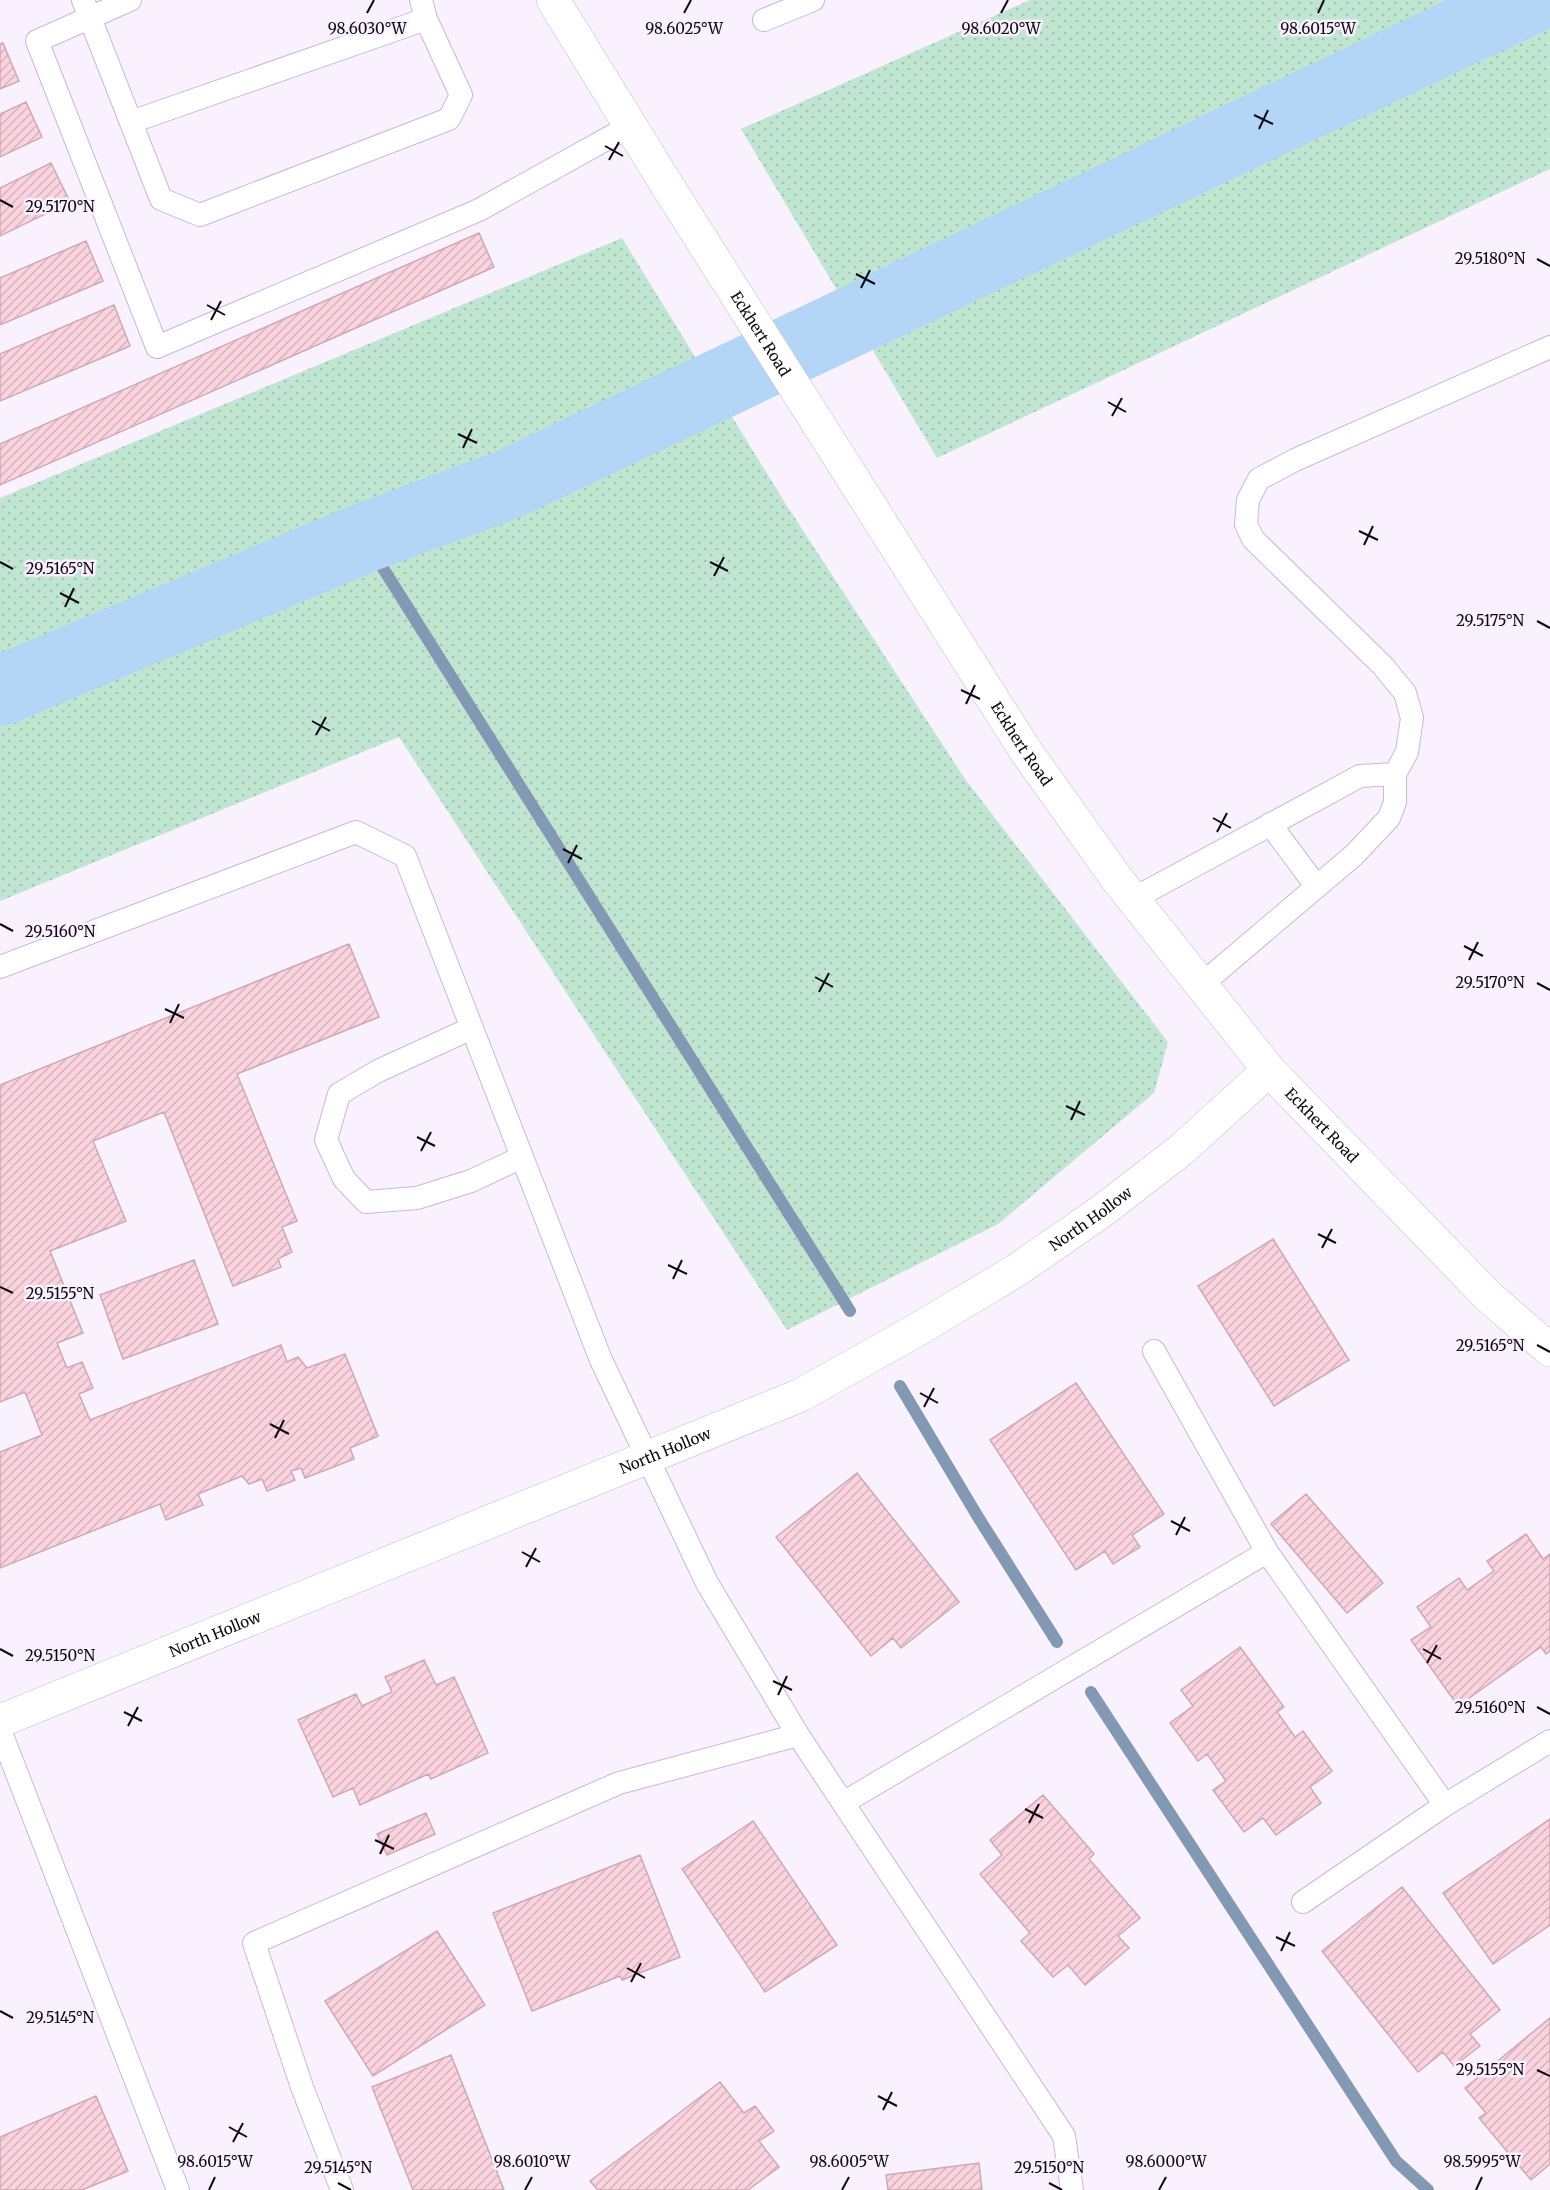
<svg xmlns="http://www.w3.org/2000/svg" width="1550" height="2190" viewBox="0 0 1550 2190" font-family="Merriweather,serif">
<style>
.grass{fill:url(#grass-dots)}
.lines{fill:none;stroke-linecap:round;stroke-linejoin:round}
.stream{stroke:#8398b2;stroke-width:12}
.river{stroke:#b4d6f6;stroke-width:70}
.building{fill:url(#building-hatch);stroke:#cea9b4;stroke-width:1.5}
.service-casing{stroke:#ccb7d4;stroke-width:24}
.minor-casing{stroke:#ccb7d4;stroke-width:34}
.secondary-casing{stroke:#ccb7d4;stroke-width:34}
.service{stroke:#fff;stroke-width:22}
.minor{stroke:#fff;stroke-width:33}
.secondary{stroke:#fff;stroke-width:33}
.ticks{fill:none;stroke:#100913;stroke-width:2}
.labels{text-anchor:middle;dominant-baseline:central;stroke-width:5;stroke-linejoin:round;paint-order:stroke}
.street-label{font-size:15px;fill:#100913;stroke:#f9f1fd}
.ticks-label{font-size:15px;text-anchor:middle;fill:#100913;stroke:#f9f1fd;stroke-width:5;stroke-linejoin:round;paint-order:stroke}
</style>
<defs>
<pattern id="grass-dots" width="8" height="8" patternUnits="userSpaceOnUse" patternTransform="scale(1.5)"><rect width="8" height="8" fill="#c0e6d2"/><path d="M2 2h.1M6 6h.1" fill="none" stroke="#a4c4b3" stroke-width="1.8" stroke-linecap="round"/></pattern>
<pattern id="building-hatch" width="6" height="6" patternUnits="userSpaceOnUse" patternTransform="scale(1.5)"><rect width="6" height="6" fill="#fad3de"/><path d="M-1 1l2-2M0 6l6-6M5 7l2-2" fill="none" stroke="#d5b4be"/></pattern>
</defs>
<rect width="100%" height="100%" fill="#f9f1fd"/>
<path class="grass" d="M1030,0H1550V169L937,458L741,129Z
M622,238L787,506L965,779L1168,1042L1154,1093L998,1224L787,1330L399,737L0,901V498Z"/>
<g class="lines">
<path class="stream" d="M364,538L850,1311
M900,1386L978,1517L1057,1642
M1091,1692L1396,2161L1428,2190"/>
<path class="river" d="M0,691L364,538L509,484L1528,0"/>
</g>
<path class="building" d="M3,43L19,81L0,89V44Z
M26,102L42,137L0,157V114Z
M51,163L70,202L0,236V188Z
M479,233L494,267L0,485V444Z
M86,241L103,281L0,325V278Z
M114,305L130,346L0,401V354Z
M349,944L379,1017L237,1074L297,1221L282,1227L292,1252L278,1259L281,1267L233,1286L164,1112L93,1141L126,1221L50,1251L83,1333L57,1343L67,1368L82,1362L93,1388L79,1394L90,1420L281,1345L287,1362L298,1357L307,1368L345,1354L378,1436L350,1448L354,1459L305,1478L301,1468L291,1471L295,1480L267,1491L262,1479L249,1484L242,1476L198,1494L203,1505L166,1520L160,1504L0,1568V1452L42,1435L25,1392L0,1402V1085Z
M1273,1239L1349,1360L1274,1406L1198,1286Z
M194,1260L218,1324L123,1359L100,1295Z
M1076,1383L1164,1514L1132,1535L1140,1547L1113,1564L1105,1551L1076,1570L990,1440Z
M857,1473L959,1602L901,1648L893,1638L871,1656L776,1537Z
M1306,1494L1383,1583L1347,1613L1271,1524Z
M1526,1534L1543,1559L1550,1554V1651L1546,1654L1541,1647L1458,1706L1411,1640L1431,1627L1417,1607L1459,1578L1467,1590L1494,1571L1487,1561Z
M1240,1647L1284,1707L1277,1712L1295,1737L1303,1731L1332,1771L1310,1787L1321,1803L1276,1835L1263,1818L1244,1832L1213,1790L1226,1781L1207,1754L1198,1761L1170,1723L1193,1706L1181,1690Z
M424,1660L436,1685L454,1677L488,1753L431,1779L428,1774L360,1805L353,1788L333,1797L298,1720L356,1694L362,1706L392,1692L385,1677Z
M1043,1795L1094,1854L1089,1859L1140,1918L1118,1936L1129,1948L1085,1985L1068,1965L1053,1977L1021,1941L1030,1933L980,1874L1002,1855L990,1840Z
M426,1813L435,1834L387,1855L377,1834Z
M1550,1819V1925L1493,1964L1443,1893Z
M753,1821L837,1945L765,1992L682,1869Z
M640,1855L680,1957L622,1980L620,1976L532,2011L493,1913Z
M1402,1887L1500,2010L1470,2034L1480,2046L1454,2066L1443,2052L1418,2072L1322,1951Z
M437,1931L485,2005L373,2076L325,2001Z
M1550,2018V2164L1531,2180L1479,2118L1486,2113L1465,2088Z
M451,2055L504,2190H413L372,2087Z
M720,2082L744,2113L755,2106L774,2131L759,2141L779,2167L748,2190H598L590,2181Z
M96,2096L128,2171L82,2190H0V2137Z
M979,2163L982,2190H888L886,2175Z"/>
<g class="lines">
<defs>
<path id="service" d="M83,0L161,199L200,215L449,119L461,95L426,19L421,0
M130,0L37,41L157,347L479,210L630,126
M764,20L813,0
M131,122L426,19
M1270,824L1317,887
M1133,899L1360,776L1395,774
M0,967L356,832L405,856L601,1360L707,1583L798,1735L1064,2136L1072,2190
M1201,985L1354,855L1389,818L1395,802V774L1407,752L1412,718L1405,693L1383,666L1253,539L1246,524L1248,500L1259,479L1295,460L1550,347
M472,1028L378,1071L339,1094L326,1140L344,1179L366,1202L417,1198L471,1181L522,1157
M1154,1351L1267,1552
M0,1730L178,2190
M843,1803L1267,1552L1445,1805L1550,1741
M1303,1902L1445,1805
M342,2190L302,2087L254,1943L619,1783L798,1735"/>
<g id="minor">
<path id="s1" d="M0,1721L801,1395L915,1331L1017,1270L1102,1211L1181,1150L1269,1070"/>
</g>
<g id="secondary">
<path id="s2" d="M553,0L670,190L1025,750L1117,879L1269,1070L1488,1296L1550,1350"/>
</g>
</defs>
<use href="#service" class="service-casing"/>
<use href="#minor" class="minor-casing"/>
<use href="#secondary" class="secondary-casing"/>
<use href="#service" class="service"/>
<use href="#minor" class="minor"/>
<use href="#secondary" class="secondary"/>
</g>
<path class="ticks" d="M367,13L374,0M684,13L691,0M1001,13L1008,0M1318,13L1324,0M1254,115L1273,124M1259,129L1268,110M605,146L623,156M609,160L619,142M0,200L13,207M1537,259L1550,266M856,274L875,284M861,288L870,270M207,305L225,315M211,320L221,301M1108,402L1126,412M1112,416L1122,398M458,434L477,443M463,448L472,429M1359,531L1378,540M1364,545L1373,526M0,562L13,569M710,562L728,571M714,576L724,557M60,593L79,603M65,607L74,588M1537,621L1550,628M961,690L980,699M966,704L975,685M312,721L330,731M316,735L326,717M1213,818L1231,828M1217,832L1227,813M563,849L582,859M568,863L577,845M0,924L13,931M1464,946L1483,956M1469,960L1478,942M815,977L833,987M1537,983L1550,990M819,992L829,973M165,1009L184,1018M170,1023L179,1004M1066,1106L1085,1115M1071,1120L1080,1101M417,1137L435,1146M421,1151L431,1132M1318,1234L1336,1243M1322,1248L1332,1229M668,1265L687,1274M673,1279L682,1260M0,1287L13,1293M1537,1345L1550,1352M920,1393L938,1403M924,1407L934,1388M270,1424L289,1434M275,1438L284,1420M1171,1521L1190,1531M1176,1535L1185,1517M522,1552L540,1562M526,1567L536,1548M0,1649L13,1656M1423,1649L1441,1659M1427,1663L1437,1645M773,1681L792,1690M778,1695L787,1676M1537,1707L1550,1714M124,1712L142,1721M128,1726L138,1707M1025,1809L1043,1818M1029,1823L1039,1804M375,1840L394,1849M380,1854L389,1835M1276,1937L1295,1946M1281,1951L1290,1932M627,1968L645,1978M631,1982L641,1963M0,2011L13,2018M1537,2070L1550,2076M878,2096L897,2106M883,2110L892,2092M229,2127L247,2137M233,2142L243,2123M338,2183L351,2190M1049,2183L1062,2190M209,2190L215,2177M525,2190L532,2177M842,2190L849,2177M1159,2190L1166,2177M1476,2190L1482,2177"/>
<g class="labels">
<g class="street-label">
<text stroke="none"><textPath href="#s2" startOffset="393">Eckhert Road</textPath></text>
<text stroke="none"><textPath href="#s2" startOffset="879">Eckhert Road</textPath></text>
<text stroke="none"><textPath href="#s2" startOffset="1365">Eckhert Road</textPath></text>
<text stroke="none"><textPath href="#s1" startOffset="1204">North Hollow</textPath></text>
<text stroke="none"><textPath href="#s1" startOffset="718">North Hollow</textPath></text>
<text stroke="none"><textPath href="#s1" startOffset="232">North Hollow</textPath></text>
</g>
</g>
<g class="ticks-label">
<text x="367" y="34">98.6030°W</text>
<text x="684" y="34">98.6025°W</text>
<text x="1001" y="34">98.6020°W</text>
<text x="1318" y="34">98.6015°W</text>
<text x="60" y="212">29.5170°N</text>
<text x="1490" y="264">29.5180°N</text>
<text x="60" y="574">29.5165°N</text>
<text x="1490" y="626">29.5175°N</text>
<text x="60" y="937">29.5160°N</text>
<text x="1490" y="988">29.5170°N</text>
<text x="60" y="1299">29.5155°N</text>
<text x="1490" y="1351">29.5165°N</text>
<text x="60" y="1661">29.5150°N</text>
<text x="1490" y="1713">29.5160°N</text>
<text x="60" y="2023">29.5145°N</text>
<text x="1490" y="2075">29.5155°N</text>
<text x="215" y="2167">98.6015°W</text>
<text x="532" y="2167">98.6010°W</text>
<text x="849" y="2167">98.6005°W</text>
<text x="1166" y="2167">98.6000°W</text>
<text x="1482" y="2167">98.5995°W</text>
<text x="338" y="2173">29.5145°N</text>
<text x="1049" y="2173">29.5150°N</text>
</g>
</svg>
